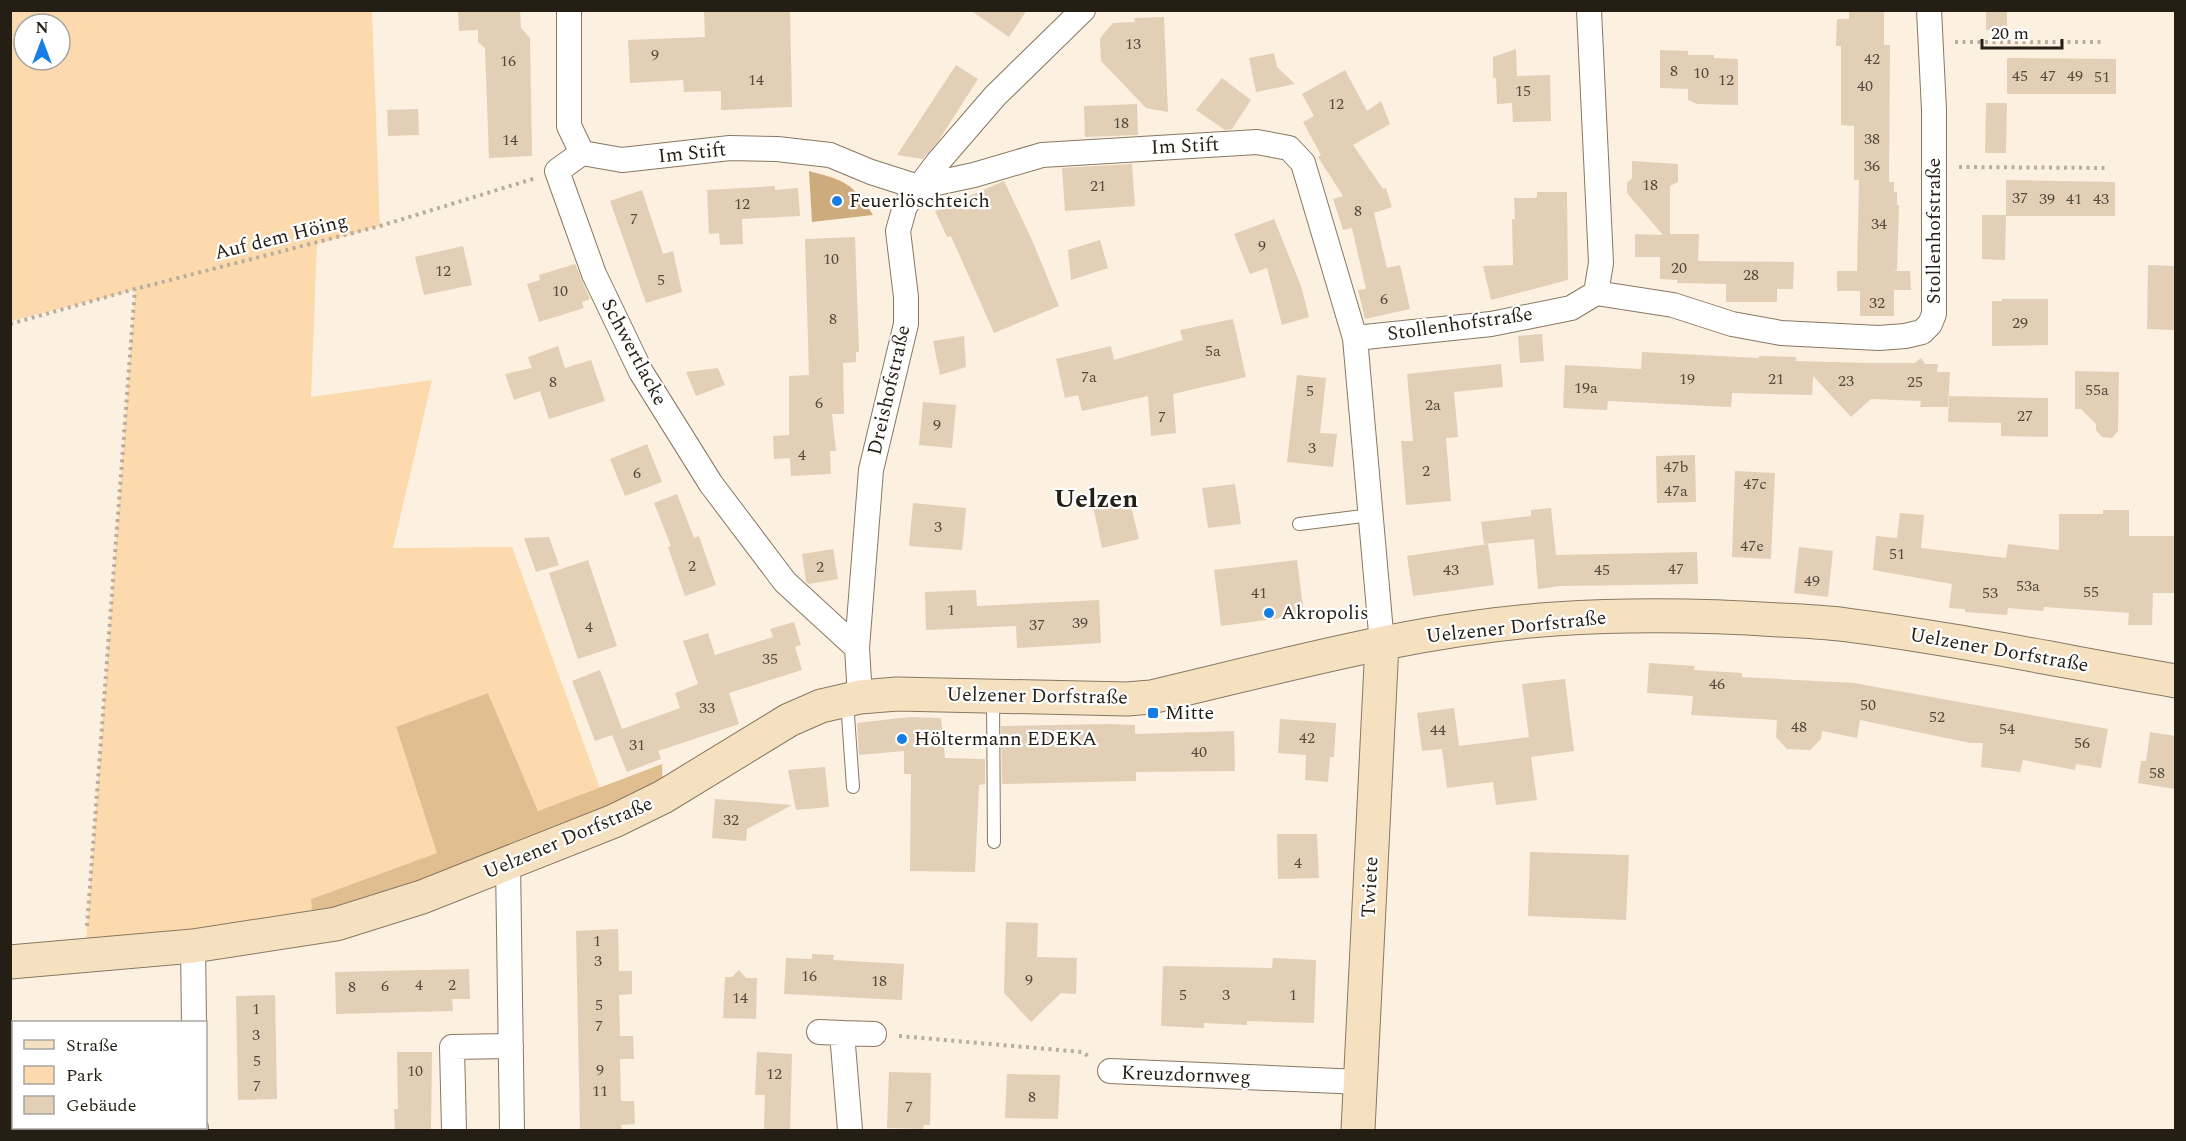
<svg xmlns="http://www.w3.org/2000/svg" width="2186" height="1141" viewBox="0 0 2186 1141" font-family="Spectral,serif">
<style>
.green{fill:#fddaad;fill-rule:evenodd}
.forest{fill:#e1be90}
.water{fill:#cdab7d}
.building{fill:#e2cfb6}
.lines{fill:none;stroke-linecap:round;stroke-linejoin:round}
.lane-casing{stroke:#897861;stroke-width:14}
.street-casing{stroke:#897861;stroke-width:26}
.secondary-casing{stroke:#897861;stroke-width:35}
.path{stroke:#b8aea0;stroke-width:4;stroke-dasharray:3 4.5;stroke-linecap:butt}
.lane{stroke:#fff;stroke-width:12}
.street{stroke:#fff;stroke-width:24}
.secondary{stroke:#f5e1c0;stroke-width:33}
.poi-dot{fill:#177de5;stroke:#fff;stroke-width:2}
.labels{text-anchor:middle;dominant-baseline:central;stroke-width:4.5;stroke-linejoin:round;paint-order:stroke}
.number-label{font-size:16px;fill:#544a3d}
.street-label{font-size:20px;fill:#251e15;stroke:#fff}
.poi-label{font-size:20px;fill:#251e15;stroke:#fff;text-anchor:start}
.district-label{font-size:26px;font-weight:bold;fill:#251e15;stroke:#fff}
</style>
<rect width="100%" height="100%" fill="#fcf0e1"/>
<path class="green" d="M11,11H372L380,226L317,244L311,397L432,380L393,548L512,547L600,788L538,811L488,693L396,727L437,853L311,899L313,928L85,955L135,290L11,321ZM24,24H60V60H24Z"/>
<path class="forest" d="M488,693L538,811L662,764L663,797L313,928L311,899L437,853L396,727Z"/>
<path class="water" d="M809,171C844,180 853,183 873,215L812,222Z"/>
<path class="building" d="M458,10H520L521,28L530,38L532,156L489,158L485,48L478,42V30L459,31Z
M704,10H790L792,107L721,110V91L684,92L683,80L630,83L628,40L705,37Z
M970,10H1027L1009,37Z
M1849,10H1884V45H1890L1889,182H1894V192H1897V205H1899L1897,270L1893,271H1910L1911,290H1894V316H1860V291H1837V271H1857L1859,180H1854V126L1841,125V46H1836L1837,19H1849Z
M1986,10H2007V31L1986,30Z
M1164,17L1168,112L1146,108L1101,61L1100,38L1113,23L1135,22L1134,18Z
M1516,49L1517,76L1550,75L1551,121L1513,122L1512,103L1497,104L1496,78H1493V57Z
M1660,50L1688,51V55H1714V58L1738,59V105L1697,104L1688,100V89L1660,88Z
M1274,53L1277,67L1295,84L1256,92L1249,58Z
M2007,58L2116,59V94H2007Z
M956,65L978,79L939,140L923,159L897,155Z
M1345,70L1367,111L1381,101L1390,124L1353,145L1383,189L1386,188L1392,207L1374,213L1387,268L1400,265L1410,309L1365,319L1358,290L1366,289L1352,228L1343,230L1333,199L1343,196L1318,157L1321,155L1303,122L1314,116L1302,94Z
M1222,78L1251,100L1232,129L1225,130L1196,110Z
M1986,103H2007L2006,153H1985Z
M1137,104L1138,135L1085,137L1084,106Z
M418,109L419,135L388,136L387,110Z
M1632,161L1678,164V182L1670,186V234H1699L1698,261L1794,262L1793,289H1777V302H1726V284L1677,283V280L1660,279V257H1635V234L1663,235L1627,193V183L1632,178Z
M1132,164L1135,206L1065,211L1062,168Z
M2006,180L2115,182V216H2006L2005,260L1982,259V215H2006Z
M1004,181L1032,240L1059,306L994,333L951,236L947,237L935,211Z
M775,186V190L798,188L800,216L742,219L743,244L720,245L719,233L709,234L707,190Z
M642,190L663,254L673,251L682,292L646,303L610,201Z
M1537,192H1567L1568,280L1491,300L1483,266L1513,265L1512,219H1515L1514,198H1534L1537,197Z
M1274,219L1301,286L1309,317L1282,325L1267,268L1250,274L1234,234Z
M855,237L859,352H856V362L843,363L844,414H832L836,451H830L831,474L791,476L790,458L774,459L773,436L789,435V376L809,375L805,239Z
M1100,240L1108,268L1071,280L1068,250Z
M463,246L472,285L424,295L415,257Z
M575,264L590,299L582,302L584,308L539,322L527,284L540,280L539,275Z
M2148,265L2175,266V330L2147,329Z
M2002,299H2048V345L1992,346V301H2002Z
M1233,319L1246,377L1173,394L1176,433L1151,436L1148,396L1082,411L1078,395L1065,398L1056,359L1111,346L1114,360L1183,340L1180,330Z
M1542,334L1544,361L1520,363L1518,336Z
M964,336L966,367L940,375L933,341Z
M558,346L565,368L591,360L605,401L549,419L540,391L514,400L505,374L532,368L528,357Z
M1642,352L1759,358V356L1796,357V361L1868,363H1915L1921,358L1925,364H1938L1937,372H1950L1948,407H1920L1921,401L1871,399L1851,417L1813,376L1812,395L1732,393L1731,407L1608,401L1607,410L1563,408L1565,365L1641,369Z
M1501,364L1503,387L1454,392L1458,437L1446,438L1451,501L1406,505L1401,441H1413L1407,374Z
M718,368L725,385L696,396L686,372Z
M2075,371L2119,372L2118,431L2112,438L2102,437L2096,430V424L2081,409H2075Z
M1297,375L1326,378L1320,433L1337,434L1333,467L1287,462Z
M1949,396L2048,398V437L2001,436V423L1948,422Z
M923,402L956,405L952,448L919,445Z
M647,444L662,482L625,496L610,459Z
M1695,455L1696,502L1657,503L1656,456Z
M1735,471L1775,473L1771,559L1732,557Z
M1235,484L1241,524L1208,528L1202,488Z
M677,494L694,538L699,536L716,585L685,596L668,547L671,546L654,503Z
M1129,498L1139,539L1102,548L1093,506Z
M913,503L966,508L962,550L909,546Z
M1551,508L1556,555L1697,552L1698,584L1560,586L1538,589L1534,539L1484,544L1481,522L1531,516V510Z
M2103,510H2129V536H2175V593H2153L2152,625H2128L2129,613L2044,607L2043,611L2008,608L2007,615L1965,612V609L1949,608L1952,584L1873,570L1876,536L1897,538L1900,513L1924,515L1921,548L2006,558L2008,544L2059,550V514H2103Z
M549,537L559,565L536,572L524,538Z
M1488,544L1494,585L1413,596L1407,556Z
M1799,547L1833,551L1828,597L1794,593Z
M833,549L838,579L809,584L806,582L802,554Z
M588,560L617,646L578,659L549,573Z
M1297,560L1304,615L1221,626L1214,570Z
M976,590L977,606L1099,600L1101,643L1017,648L1016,626L926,630L925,592Z
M794,622L801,645L795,647L802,670L729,693L739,724L658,751L661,759L627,772L612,735L595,741L572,681L600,670L622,729L680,708L675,693L698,684L683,641L708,633L715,655L773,637L770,629Z
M1649,663L1695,666L1694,670L1742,673V677L1854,683L2108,729L2101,768L2076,764L2075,770L2023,760L2020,772L1981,767L1983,743H1970L1860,720L1857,738L1822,731L1821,739L1810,750L1787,749L1776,737L1777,720L1691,715L1693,696L1647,693Z
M1565,679L1574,751L1531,757L1537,800L1496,805L1493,782L1447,788L1442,749L1450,748L1422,751L1417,713L1454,708L1459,746L1529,737L1522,684Z
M910,717L941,718L945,758L985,759V784L979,785L975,872L910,871L911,774H904V751L859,755L857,723Z
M1280,719L1336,723L1334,757H1330L1328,782L1305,780L1306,755L1278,753Z
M1107,724L1135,725V734L1234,731L1235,771L1136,772V781L1002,784L1001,726Z
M2150,732L2175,736V789L2138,783L2141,761H2146Z
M825,767L829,807L796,810L788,770Z
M715,799L792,805L747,829L746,841L712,838Z
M1277,834H1317L1319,878L1278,879Z
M1530,852L1629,855L1626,920L1528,916Z
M1006,922L1038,923L1037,957L1077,958L1076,994L1061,993L1031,1022L1004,993Z
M618,929L619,971H632V994L619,995L620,1036H633L634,1059H620L621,1101H634L635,1124L621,1125L622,1131H580L576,931Z
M812,954L834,955L833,960L904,964L902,1000L784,994L786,958L812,959Z
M1273,958L1316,960L1314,1023L1247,1021V1025L1204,1023V1028L1161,1026L1163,966L1272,968Z
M469,969L470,999H452L453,1011L336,1014L335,972Z
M739,970L746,978H757L756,1019L723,1018L725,977H732Z
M275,995L277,1099L238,1100L236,996Z
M397,1052H432L431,1131H395L394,1109H398Z
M757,1052L792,1054L790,1131H764L765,1095H755Z
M889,1072L931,1073L930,1125H924L923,1129L887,1128Z
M1007,1074L1060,1075L1058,1119L1005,1118Z"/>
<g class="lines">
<defs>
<path id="lane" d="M1299,524L1371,515
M993,697L994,842
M847,701L853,787"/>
<path id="street" d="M569,10V126L582,153
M582,153L622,160L730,148L777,149L830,155L871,172L918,187L974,175L1042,155L1257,142L1289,148L1303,163L1355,338L1382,644
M582,153L557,171L594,274L641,372L711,484L785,582L857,648
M1596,293L1673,305L1732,324L1781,333L1879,338L1905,336L1922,332L1930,324L1934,314V110L1929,10
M1355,338L1491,324L1571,308L1596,293L1601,263L1589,10
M860,697L857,648L871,470L906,324V297L898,231L905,206L938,162L995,96L1083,10
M508,864L512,1130
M193,946L194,1022
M819,1032L842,1033
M1110,1071L1360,1082
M10,1118H14
M140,1128V1130
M196,1128V1130
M454,1130L452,1047L511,1046
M850,1130L842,1033L874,1034"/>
<path id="secondary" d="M10,962L193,946L336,924L422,897L614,821L663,797L789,720L821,706L860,697L897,694L1127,699L1151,697C1284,666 1418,628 1555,619C1630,614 1704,615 1779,620C1801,621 1824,622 1847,625C1957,639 2066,662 2176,681
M1358,1130L1382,644"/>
</defs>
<use href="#lane" class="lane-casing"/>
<use href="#street" class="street-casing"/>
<use href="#secondary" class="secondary-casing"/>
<path class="path" d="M1955,42H2101
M1959,167L2108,168
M10,324L135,289L380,226L536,178
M87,926L135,289
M899,1036L1082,1052L1090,1057"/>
<use href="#lane" class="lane"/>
<use href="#street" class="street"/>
<use href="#secondary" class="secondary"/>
</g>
<g class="poi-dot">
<circle cx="837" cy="201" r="6"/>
<circle cx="1269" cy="613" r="6"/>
<rect x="1147" y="707" width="12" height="12" rx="3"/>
<circle cx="902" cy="739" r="6"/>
</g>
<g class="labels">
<g class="number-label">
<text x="1133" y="44">13</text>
<text x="655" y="55">9</text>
<text x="1872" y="59">42</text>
<text x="508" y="61">16</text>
<text x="1674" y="71">8</text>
<text x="1701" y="73">10</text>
<text x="2020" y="76">45</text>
<text x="2048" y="76">47</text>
<text x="2075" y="76">49</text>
<text x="2102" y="77">51</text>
<text x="756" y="80">14</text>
<text x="1726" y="80">12</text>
<text x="1865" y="86">40</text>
<text x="1523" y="91">15</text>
<text x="1336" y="104">12</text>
<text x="1121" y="123">18</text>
<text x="1872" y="139">38</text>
<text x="510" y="140">14</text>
<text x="1872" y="166">36</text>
<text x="1650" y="185">18</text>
<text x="1098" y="186">21</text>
<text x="2020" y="198">37</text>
<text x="2047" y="199">39</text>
<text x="2074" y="199">41</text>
<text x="2101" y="199">43</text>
<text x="742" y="204">12</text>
<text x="1358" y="211">8</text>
<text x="634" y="219">7</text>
<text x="1879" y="224">34</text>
<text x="1262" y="246">9</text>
<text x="831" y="259">10</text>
<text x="1679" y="268">20</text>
<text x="443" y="271">12</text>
<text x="1751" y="275">28</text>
<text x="661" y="280">5</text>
<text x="560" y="291">10</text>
<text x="1384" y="299">6</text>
<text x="1877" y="303">32</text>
<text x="833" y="319">8</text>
<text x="2020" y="323">29</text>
<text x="1213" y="351">5a</text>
<text x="1089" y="377">7a</text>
<text x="1687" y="379">19</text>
<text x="1776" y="379">21</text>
<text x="1846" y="381">23</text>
<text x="553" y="382">8</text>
<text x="1915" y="382">25</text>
<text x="1586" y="388">19a</text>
<text x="2097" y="390">55a</text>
<text x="1310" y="391">5</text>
<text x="819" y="403">6</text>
<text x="1433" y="405">2a</text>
<text x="2025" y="416">27</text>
<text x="1162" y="417">7</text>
<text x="937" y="425">9</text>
<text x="1312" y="448">3</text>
<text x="802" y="455">4</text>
<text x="1676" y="467">47b</text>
<text x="1426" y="471">2</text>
<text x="637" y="473">6</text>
<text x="1755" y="484">47c</text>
<text x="1676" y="491">47a</text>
<text x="938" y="527">3</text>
<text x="1752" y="546">47e</text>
<text x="1897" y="554">51</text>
<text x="692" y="566">2</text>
<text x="820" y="567">2</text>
<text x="1676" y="569">47</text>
<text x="1451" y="570">43</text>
<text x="1602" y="570">45</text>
<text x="1812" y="581">49</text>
<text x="2028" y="586">53a</text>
<text x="2091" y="592">55</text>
<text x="1259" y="593">41</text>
<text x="1990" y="593">53</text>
<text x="951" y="610">1</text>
<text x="1080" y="623">39</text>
<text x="1037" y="625">37</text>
<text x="589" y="627">4</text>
<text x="770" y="659">35</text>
<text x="1717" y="684">46</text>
<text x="1868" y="705">50</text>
<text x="707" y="708">33</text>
<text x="1937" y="717">52</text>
<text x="1799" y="727">48</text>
<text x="2007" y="729">54</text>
<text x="1438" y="730">44</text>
<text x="1307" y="738">42</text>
<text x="2082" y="743">56</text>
<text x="637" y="745">31</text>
<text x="1199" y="752">40</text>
<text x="2157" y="773">58</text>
<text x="731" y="820">32</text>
<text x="1298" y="863">4</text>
<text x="597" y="941">1</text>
<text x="598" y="961">3</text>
<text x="809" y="976">16</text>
<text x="1029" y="980">9</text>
<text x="879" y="981">18</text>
<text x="419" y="985">4</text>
<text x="452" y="985">2</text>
<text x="385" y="986">6</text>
<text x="352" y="987">8</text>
<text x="1183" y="995">5</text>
<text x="1226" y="995">3</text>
<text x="1293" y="995">1</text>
<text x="740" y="998">14</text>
<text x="599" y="1005">5</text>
<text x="256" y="1009">1</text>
<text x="599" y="1026">7</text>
<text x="256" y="1035">3</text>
<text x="257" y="1061">5</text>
<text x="600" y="1070">9</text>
<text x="415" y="1071">10</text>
<text x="774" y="1074">12</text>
<text x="257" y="1086">7</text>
<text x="600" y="1091">11</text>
<text x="1032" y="1097">8</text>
<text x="909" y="1107">7</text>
</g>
<g class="street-label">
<text transform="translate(1185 146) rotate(-3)">Im Stift</text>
<text transform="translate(692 153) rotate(-6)">Im Stift</text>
<text transform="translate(1934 231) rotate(-90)">Stollenhofstraße</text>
<text transform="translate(281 237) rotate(-14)">Auf dem Höing</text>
<text transform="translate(1460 324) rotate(-8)">Stollenhofstraße</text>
<text transform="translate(634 352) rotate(62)">Schwertlacke</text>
<text transform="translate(889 390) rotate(-77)">Dreishofstraße</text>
<text transform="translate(1516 627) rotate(-6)">Uelzener Dorfstraße</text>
<text transform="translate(1999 650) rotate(10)">Uelzener Dorfstraße</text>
<text transform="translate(1037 696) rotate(1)">Uelzener Dorfstraße</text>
<text transform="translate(568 838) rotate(-23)">Uelzener Dorfstraße</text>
<text transform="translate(1370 887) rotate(-87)">Twiete</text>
<text transform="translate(1186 1075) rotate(2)">Kreuzdornweg</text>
</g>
<g class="poi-label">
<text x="849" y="201">Feuerlöschteich</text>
<text x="1281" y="613">Akropolis</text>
<text x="1165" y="713">Mitte</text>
<text x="914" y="739">Höltermann EDEKA</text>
</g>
<g class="district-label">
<text x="1096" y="499">Uelzen</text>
</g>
</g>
<rect width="2186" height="1141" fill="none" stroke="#251e15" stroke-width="24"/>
<rect x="12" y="1021" width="195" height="108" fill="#ffffff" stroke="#a8a5a1" stroke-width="1.5"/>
<rect x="24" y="1040" width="30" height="9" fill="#f5e1c0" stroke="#a8a5a1" stroke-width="1.5"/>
<text x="66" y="1051" font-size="18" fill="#251e15">Straße</text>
<rect x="24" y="1066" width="30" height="18" fill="#fddaad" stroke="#a8a5a1" stroke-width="1.5"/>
<text x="66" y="1081" font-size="18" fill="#251e15">Park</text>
<rect x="24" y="1096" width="30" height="18" fill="#e2cfb6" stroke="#a8a5a1" stroke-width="1.5"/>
<text x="66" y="1111" font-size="18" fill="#251e15">Gebäude</text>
<g transform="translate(42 42)"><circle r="28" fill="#ffffff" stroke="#a8a5a1" stroke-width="1.5"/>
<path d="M0-4.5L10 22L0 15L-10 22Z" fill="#177de5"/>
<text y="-9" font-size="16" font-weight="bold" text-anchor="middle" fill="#251e15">N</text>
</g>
<path d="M1982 39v9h80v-9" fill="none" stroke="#251e15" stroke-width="3"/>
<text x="1991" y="39" font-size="18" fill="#251e15" stroke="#ffffff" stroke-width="4.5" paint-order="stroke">20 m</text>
</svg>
